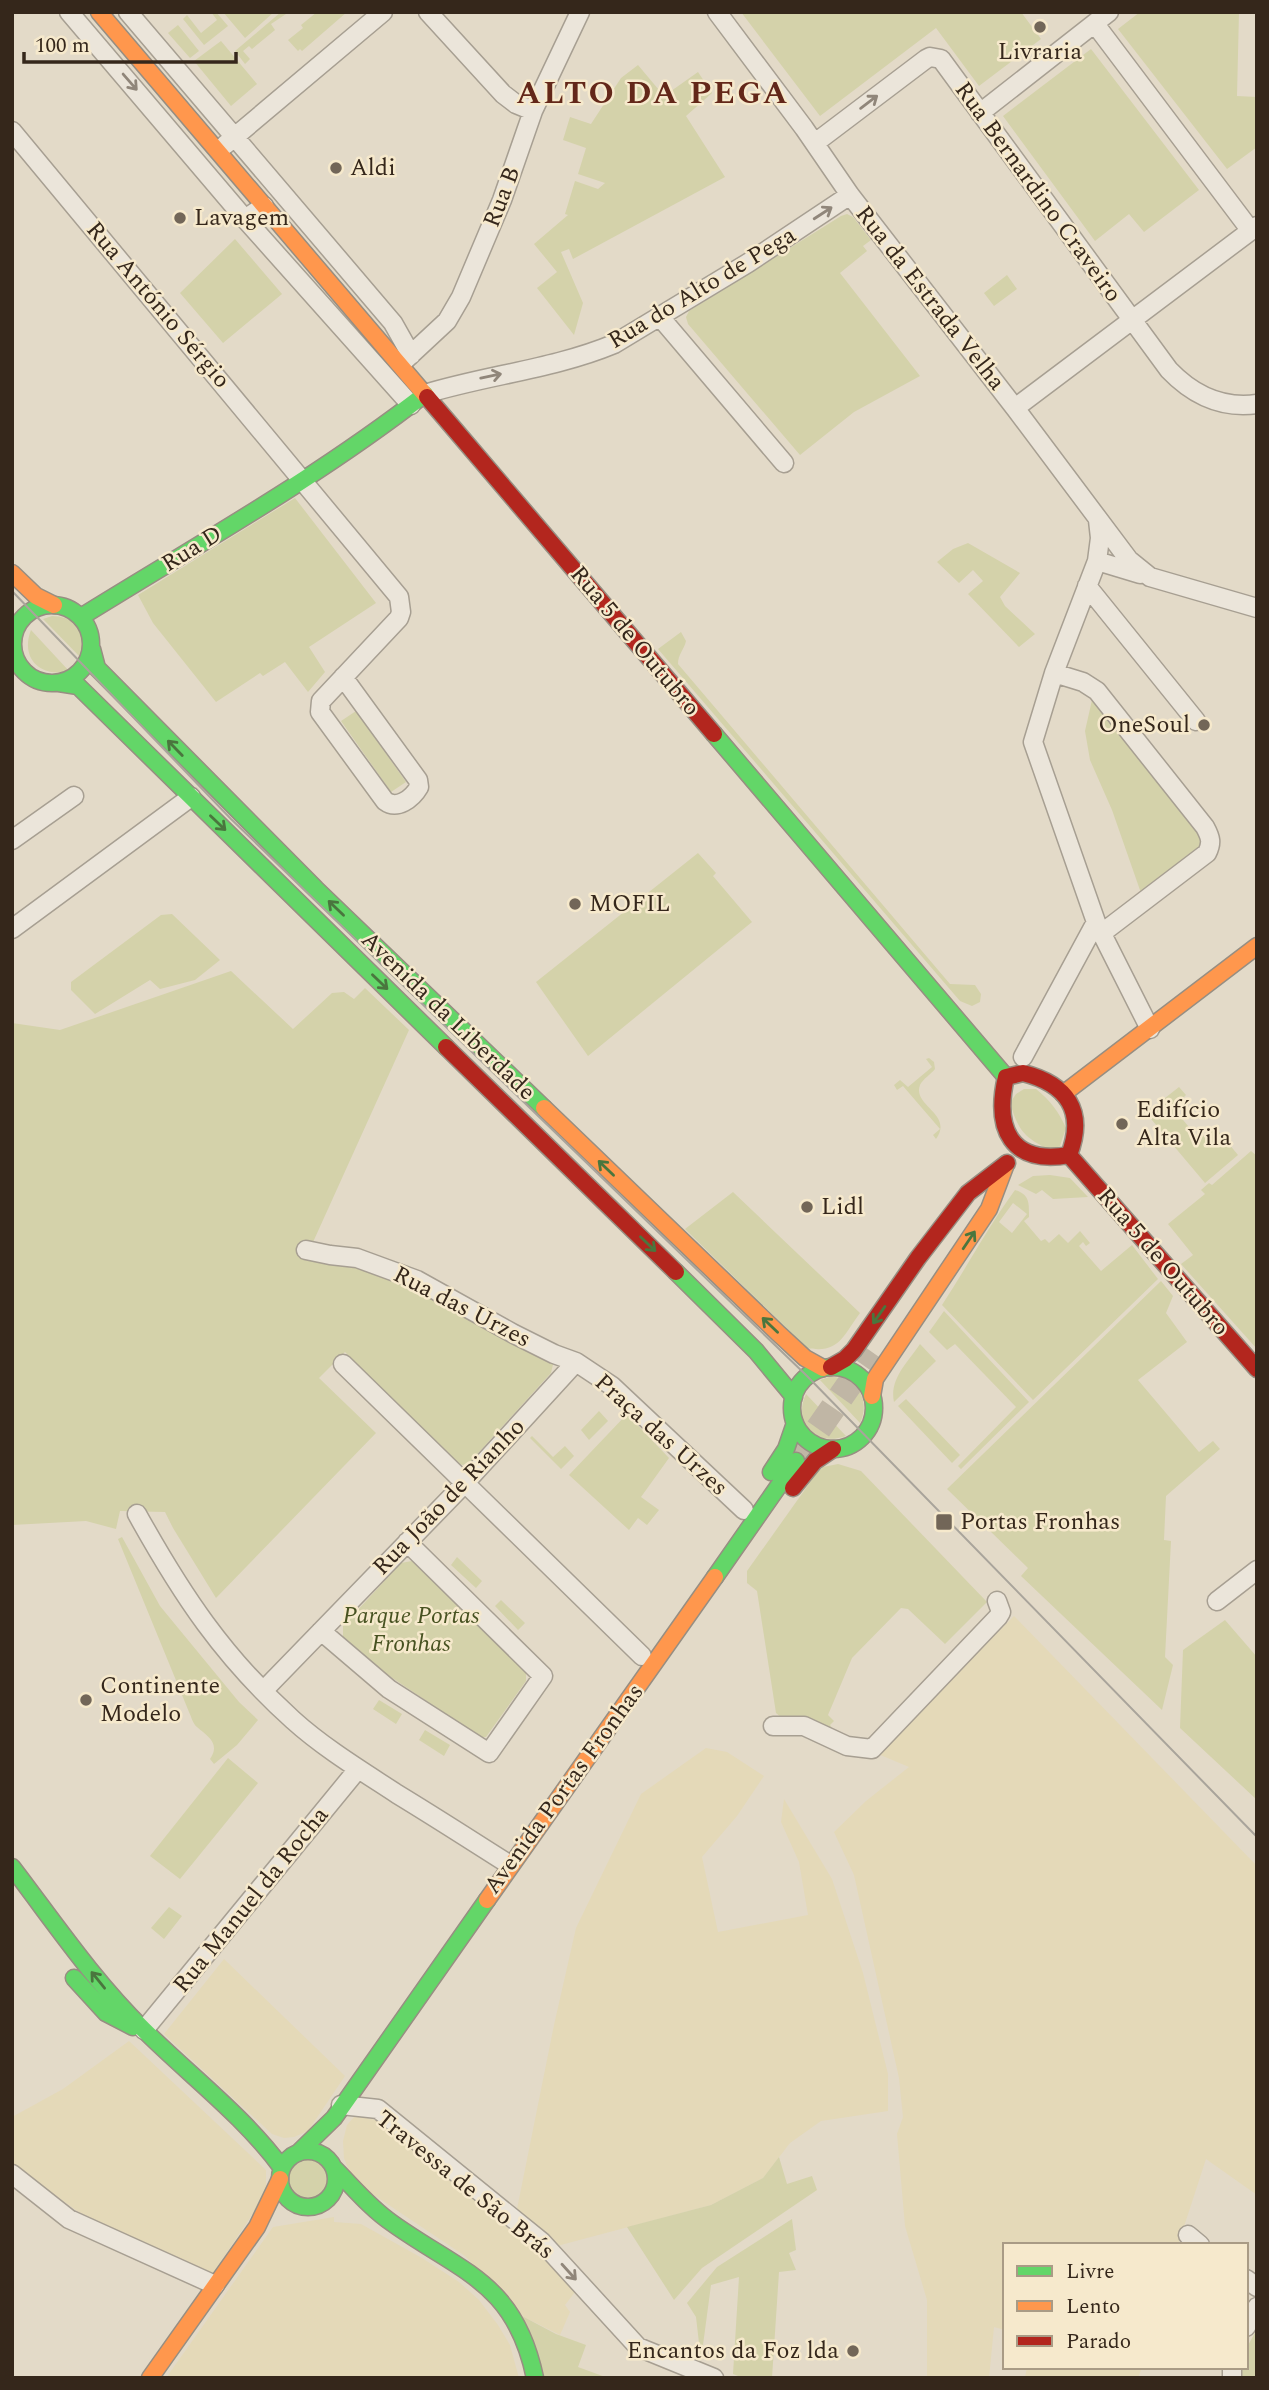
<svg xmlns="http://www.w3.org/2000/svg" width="1269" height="2390" viewBox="0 0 1269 2390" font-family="Spectral,serif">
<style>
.farmland{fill:#e4d9b8}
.green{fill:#d4d2aa;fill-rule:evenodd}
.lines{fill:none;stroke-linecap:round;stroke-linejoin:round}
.primary-tunnel{stroke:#c0b6a5;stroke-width:26;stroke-dasharray:26 13;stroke-linecap:butt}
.street-casing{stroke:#a79f92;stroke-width:21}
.fast-casing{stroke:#978e82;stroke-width:19}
.slow-casing{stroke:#978e82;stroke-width:19}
.jam-casing{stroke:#978e82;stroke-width:19}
.street{stroke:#ebe5da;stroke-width:18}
.fast{stroke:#63d668;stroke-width:16}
.slow{stroke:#ff974d;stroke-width:16}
.jam{stroke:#b3261e;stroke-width:16}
.tram{stroke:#a9a49b;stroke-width:2}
.oneway{stroke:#90867a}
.oneway2{stroke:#4a763e}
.poi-dot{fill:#726658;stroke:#f6e9cc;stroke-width:2.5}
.labels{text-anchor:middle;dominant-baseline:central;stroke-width:5;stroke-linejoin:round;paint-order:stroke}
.poi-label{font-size:24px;fill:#35271b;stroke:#f6e9cc;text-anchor:start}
.street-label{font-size:24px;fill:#35271b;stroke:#f6e9cc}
.park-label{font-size:24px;font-style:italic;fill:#475221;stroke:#f6e9cc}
.district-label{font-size:32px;font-weight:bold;letter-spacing:2px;fill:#632719;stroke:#f6e9cc}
</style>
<rect width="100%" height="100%" fill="#e3dac8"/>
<path class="farmland" d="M1014,1616L1257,1866V2195L1206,2159L1178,2245H1005V2330L994,2327L989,2378H927V2300L905,2226L897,2134L903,2117L899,2078L854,1875L834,1832L866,1801L909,1767L878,1754Z
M706,1748L727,1752L764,1776L737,1816L702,1857L718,1932L808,1915L799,1862L781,1822L784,1799L832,1879L863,1973L888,2074V2111L821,2121L790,2143L763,2178L711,2205L557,2246L517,2209L554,2025L576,1928L641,1794Z
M224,1959L345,2076L308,2131L294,2137L284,2138L272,2134L164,2034Z
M129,2041L266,2170V2194L211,2276L77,2211L12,2164V2117L63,2089Z
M354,2117H365L382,2122L540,2255L575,2292L565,2305L570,2312L560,2335L522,2316L465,2256L362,2187L351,2176L344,2158L343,2141L347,2125Z
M334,2217V2222L361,2224L422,2258L459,2282L479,2300L498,2325L510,2345L519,2378H166L273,2227Z
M1027,2367H1142L1138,2378H1025Z"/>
<path class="green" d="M211,12H216L228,26L204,45L183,19L187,15L201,33L217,20Z
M223,12H274L245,38Z
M281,12H289L271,24L275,30L252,49L249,46L243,51L250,59L245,64L235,51Z
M317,12H347L302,51L300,49L298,51L288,40L303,28L301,25Z
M741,12H1021L1041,39L979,86L936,28L820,116Z
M1140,12H1239L1237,96L1257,97V147L1227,169L1118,29Z
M178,25L199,51L190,58L168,33Z
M221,41L257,84L231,106L194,61Z
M1091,49L1199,190L1144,232L1129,214L1095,241L1003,116Z
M638,65L664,96L698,72L712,93L686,116L725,177L573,259L569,249L561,252L583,303L574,335L537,288L557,272L534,244L568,215L565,214L575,181L598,189L605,183L578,174L586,148L563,140L570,117L591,124L621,78Z
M847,214L853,217L871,240L863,246L867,251L840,273L920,376L854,412L800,455L688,324L686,317L689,311L841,216Z
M235,239L282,294L223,343L180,293Z
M1007,275L1017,289L994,306L984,293Z
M295,498L376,603L309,647L325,672L308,692L285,662L263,676L260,673L216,702L153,623L138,595Z
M968,543L1020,573L1000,597L1005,606L1035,634L1019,647L968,594L983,581L973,570L959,583L937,562L953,549Z
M52,616C76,616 92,635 81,658L43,619Z
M31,630L69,671C40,678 20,658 31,630Z
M681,632L686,641C684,650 678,654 678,664L950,984L975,985L981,994L980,1002L972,1006L960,1001L658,649Z
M1092,700L1200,832V851L1141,893L1112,810L1090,760L1085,731Z
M356,711L406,782L391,792L341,721Z
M698,853L716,873L713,876L752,922L588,1056L536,982Z
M172,914L220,960L195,980L160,989L150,980L95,1014L71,990V982L161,915Z
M231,971L293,1029L332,993L344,992L354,999L365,988L409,1030L309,1251L403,1275L554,1360L551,1373L471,1461L463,1465L453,1463L345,1352L319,1378L376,1433L216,1598L173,1528L165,1512L120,1511L116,1529L86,1521L12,1525V1023L60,1030Z
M929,1058L934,1062L935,1069C931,1074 923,1079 920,1085C912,1106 954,1114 936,1139L933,1135L940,1129L903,1086L897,1090L894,1085L900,1080L908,1087L932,1067L926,1059Z
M1179,1087L1186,1095L1173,1108L1199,1139L1215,1127L1238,1155L1205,1183L1146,1113Z
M1024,1089H1036C1050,1100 1059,1112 1066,1128L1060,1146L1051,1151C1024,1137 1019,1132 1010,1103L1016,1094Z
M1251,1151L1257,1156V1349L1181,1264L1193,1255L1168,1224L1205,1194L1201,1190L1209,1183L1212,1185Z
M1050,1175L1070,1178L1088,1197L1053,1199L1042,1190L1036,1194L1018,1185L1033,1176Z
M1015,1190C1030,1195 1029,1203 1029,1217L1024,1221L1041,1241L1045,1239L1049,1243L1059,1234L1068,1243L1080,1231L1090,1243L1086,1246L1083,1242L1079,1246L1101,1271L1132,1245L1158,1279L1033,1400L942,1305C967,1267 988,1227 1015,1190ZM1013,1203L1027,1214L1012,1233L999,1222Z
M733,1192L860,1313C843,1336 839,1354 807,1348L685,1229Z
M1161,1281L1173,1296L1166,1313L1187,1342L1138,1380L1199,1452L1213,1441L1220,1449L1166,1496L1164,1540L1171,1541L1165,1657L1173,1665L1162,1710L1021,1576L1028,1568L947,1489Z
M944,1311L1029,1402L961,1469L958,1466L1016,1407L955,1344L947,1350L929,1332Z
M920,1344L936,1361L894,1402C889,1379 908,1362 920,1344Z
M829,1377C857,1375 871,1400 860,1423L820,1380Z
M806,1394L846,1436C816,1447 792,1424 806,1394Z
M906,1399L960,1455L952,1463L898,1406Z
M599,1411L608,1421L589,1440L581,1430Z
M627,1414L669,1458L641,1497L659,1510L647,1525L638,1518L629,1530L569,1475Z
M532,1436L553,1457L565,1446L574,1456L561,1469L530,1438Z
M838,1464L861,1471L987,1602L945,1644L908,1609L901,1608L852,1658L828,1715L834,1721L830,1725L842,1743L782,1718L776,1713L757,1591L747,1583V1571L816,1474L823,1467Z
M122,1537L160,1606L239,1702L258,1720L237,1745L214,1764L210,1759C221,1743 207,1736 197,1727C193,1724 191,1716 189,1712L118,1539Z
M457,1557L482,1581L476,1588L451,1565Z
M412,1561L526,1672V1681L486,1737H480L385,1673L343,1638V1626L401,1563Z
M501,1600L525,1623L518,1630L495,1606Z
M1225,1620L1257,1657V1800L1180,1728L1183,1650Z
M379,1700L402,1714L396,1724L373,1709Z
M425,1730L450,1745L444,1756L419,1740Z
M228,1758L258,1783L180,1879L150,1856Z
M169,1907L182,1916L164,1939L151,1928Z
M779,2157L787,2184L812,2176L817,2190L702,2268L674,2300L627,2227L711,2205L763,2178Z
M288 2179a21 21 0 1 1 42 0a21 21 0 1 1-42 0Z
M792,2219L796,2250L789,2253L796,2270L779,2272L772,2378H743L733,2374L739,2277L711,2285L701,2360L696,2317L687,2303L717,2267Z
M522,2316L556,2334L586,2345L578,2367L608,2378H545Z
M1257,2329V2378H1242V2367H1246V2349Z"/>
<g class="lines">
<path class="primary-tunnel" d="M796,1461L872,1352"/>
<defs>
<path id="street" d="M69,12L245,219L264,206
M128,12L393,323L411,355
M428,12L503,94L516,104L533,111
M717,12L804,128L850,195L1015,408L1129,560L1150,577L1257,608
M1095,24L1251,231
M980,113L1109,12
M12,131L399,597L401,612L399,618L321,701L320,712L385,801C397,810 412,799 419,787L418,780L343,677
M815,143L926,59L930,57L941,59L1169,370C1193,395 1221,409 1257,404
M225,145L383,12
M245,219L411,405
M660,317L784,463
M404,361L447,321L461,297L502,200L533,111L580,12
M425,394C487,375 554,369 614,344L748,263L850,195
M1015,408L1257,226
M1098,520L1100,538L1097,561L1054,673L1033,742L1096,922L1150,1029
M1097,561L1140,574
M1087,586L1196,721
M1054,673L1083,682L1097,691L1205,827C1211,838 1212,843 1207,853L1102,933
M12,840L74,796
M12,929L191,797
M1023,1057L1096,922
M306,1250L330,1255L357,1258L417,1280L514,1334L554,1354L576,1362L612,1386L744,1510
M343,1364L642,1656
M137,1514C182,1595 223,1657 293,1720C324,1748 362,1771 397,1794C435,1817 472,1841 510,1865
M1217,1601L1257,1570
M321,1631L389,1689L489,1753L543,1676L407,1542
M263,1691L465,1483L576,1362
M773,1726H804L847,1746L872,1749L998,1617L1001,1612L997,1601
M144,2030L358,1769
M341,2105L378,2109L542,2242L638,2347L714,2378
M12,2174L69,2219L215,2285
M1188,2235L1200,2245
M1246,2279L1257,2287
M1246,2327L1257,2307
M1232,2378V2367"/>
<path id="fast" d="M13 644a39 39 0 1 1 78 0a39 39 0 1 1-78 0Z
M81,617C197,545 317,478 425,394
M92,649L97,668L316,889L544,1108
M59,683L78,686L446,1047
M714,734L1006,1077
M676,1272L756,1351L794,1397
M792 1408a41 41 0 1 1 82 0a41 41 0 1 1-82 0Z
M771,1472L786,1449L795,1423
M715,1577L796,1461
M12,1867C54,1922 93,1980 143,2029C189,2075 243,2115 282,2168
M74,1978L106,2013L133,2027
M280 2179a28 28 0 1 1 56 0a28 28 0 1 1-56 0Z
M298,2153L334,2118L487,1900
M334,2168C353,2187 370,2208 392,2223C462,2273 515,2282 535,2378"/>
<path id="slow" d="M99,12L427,397
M12,573L36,596L54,605
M1063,1094L1257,946
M544,1108L778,1333L805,1358L823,1368
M872,1396L875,1379L989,1209L1006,1164
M487,1900L715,1577
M150,2378L257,2227L280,2179"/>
<path id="jam" d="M427,397L714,734
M446,1047L676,1272
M1023,1073C1067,1084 1086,1111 1069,1155C1011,1165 994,1129 1006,1077Z
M1069,1155L1257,1369
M831,1367L845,1359L854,1350L918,1258L968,1193L1007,1163
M793,1488L815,1461L833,1449"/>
</defs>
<use href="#street" class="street-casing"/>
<use href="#fast" class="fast-casing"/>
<use href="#slow" class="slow-casing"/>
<use href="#jam" class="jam-casing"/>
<use href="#street" class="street"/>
<use href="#fast" class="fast"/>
<use href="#slow" class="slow"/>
<use href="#jam" class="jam"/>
<path class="tram" d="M12,591L231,819L807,1376L1257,1837"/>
</g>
<defs><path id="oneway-shaft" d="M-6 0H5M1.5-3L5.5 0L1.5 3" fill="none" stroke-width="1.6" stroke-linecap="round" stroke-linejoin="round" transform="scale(1.75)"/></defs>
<g class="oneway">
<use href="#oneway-shaft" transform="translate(130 82) rotate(49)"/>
<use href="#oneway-shaft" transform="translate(869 102) rotate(-37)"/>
<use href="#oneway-shaft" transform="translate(823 213) rotate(-33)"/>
<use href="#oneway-shaft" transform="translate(491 376) rotate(-12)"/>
<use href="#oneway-shaft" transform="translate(569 2272) rotate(48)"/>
</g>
<g class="oneway2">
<use href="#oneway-shaft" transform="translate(175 748) rotate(-134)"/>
<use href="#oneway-shaft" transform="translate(218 823) rotate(44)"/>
<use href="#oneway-shaft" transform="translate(336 908) rotate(-136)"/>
<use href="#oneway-shaft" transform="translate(380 982) rotate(44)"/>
<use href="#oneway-shaft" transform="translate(606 1168) rotate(-136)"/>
<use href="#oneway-shaft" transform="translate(969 1240) rotate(-56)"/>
<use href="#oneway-shaft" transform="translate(648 1244) rotate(44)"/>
<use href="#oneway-shaft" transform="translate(879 1315) rotate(125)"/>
<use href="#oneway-shaft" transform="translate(770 1325) rotate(-136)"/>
<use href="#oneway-shaft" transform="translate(98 1980) rotate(-129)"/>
</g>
<g class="poi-dot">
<circle cx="1040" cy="27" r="7"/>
<circle cx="336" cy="168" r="7"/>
<circle cx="180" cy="218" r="7"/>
<circle cx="1204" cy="725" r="7"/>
<circle cx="575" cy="904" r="7"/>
<circle cx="1122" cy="1124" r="7"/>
<circle cx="807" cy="1207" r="7"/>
<rect x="935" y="1513" width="18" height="18" rx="3.5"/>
<circle cx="86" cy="1700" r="7"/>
<circle cx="853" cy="2351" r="7"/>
</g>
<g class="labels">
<g class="poi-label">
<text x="1040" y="52" text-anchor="middle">Livraria</text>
<text x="350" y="168">Aldi</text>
<text x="194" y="218">Lavagem</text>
<text x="1190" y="725" text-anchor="end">OneSoul</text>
<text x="589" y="904">MOFIL</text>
<text x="1136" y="1110">Edifício<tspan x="1136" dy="28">Alta Vila</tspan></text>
<text x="821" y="1207">Lidl</text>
<text x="960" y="1522">Portas Fronhas</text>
<text x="100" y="1686">Continente<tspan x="100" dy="28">Modelo</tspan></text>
<text x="839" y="2351" text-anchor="end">Encantos da Foz lda</text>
</g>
<g class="street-label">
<text transform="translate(1038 192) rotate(54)">Rua Bernardino Craveiro</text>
<text transform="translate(502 197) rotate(-69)">Rua B</text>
<text transform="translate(702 288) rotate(-31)">Rua do Alto de Pega</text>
<text transform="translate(930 298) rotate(52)">Rua da Estrada Velha</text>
<text transform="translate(158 305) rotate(50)">Rua António Sérgio</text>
<text transform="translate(192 549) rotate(-32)">Rua D</text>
<text transform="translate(635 641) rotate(50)">Rua 5 de Outubro</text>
<text transform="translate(448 1016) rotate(44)">Avenida da Liberdade</text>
<text transform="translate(1163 1262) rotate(49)">Rua 5 de Outubro</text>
<text transform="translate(462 1307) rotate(27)">Rua das Urzes</text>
<text transform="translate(661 1435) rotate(42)">Praça das Urzes</text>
<text transform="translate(449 1497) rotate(-46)">Rua João de Rianho</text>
<text transform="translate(564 1789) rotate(-54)">Avenida Portas Fronhas</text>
<text transform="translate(251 1900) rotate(-51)">Rua Manuel da Rocha</text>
<text transform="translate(465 2185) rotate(39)">Travessa de São Brás</text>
</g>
<g class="park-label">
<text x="411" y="1616">Parque Portas<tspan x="411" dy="28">Fronhas</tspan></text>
</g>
<g class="district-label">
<text x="653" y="93">ALTO DA PEGA</text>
</g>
</g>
<rect width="1269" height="2390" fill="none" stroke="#35271b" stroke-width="28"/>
<rect x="1003" y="2243" width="245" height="126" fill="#f6e9cc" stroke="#a99b85" stroke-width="2"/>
<rect x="1017" y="2266" width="35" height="10" fill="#63d668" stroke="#a99b85" stroke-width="2"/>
<text x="1066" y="2278" font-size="21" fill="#35271b">Livre</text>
<rect x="1017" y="2301" width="35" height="10" fill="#ff974d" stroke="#a99b85" stroke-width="2"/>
<text x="1066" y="2313" font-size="21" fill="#35271b">Lento</text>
<rect x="1017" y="2336" width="35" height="10" fill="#b3261e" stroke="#a99b85" stroke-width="2"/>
<text x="1066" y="2348" font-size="21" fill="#35271b">Parado</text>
<path d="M24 52v10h212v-10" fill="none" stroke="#35271b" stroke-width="3.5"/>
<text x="35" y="52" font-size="21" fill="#35271b" stroke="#f6e9cc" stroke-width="5" paint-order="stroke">100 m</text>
</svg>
